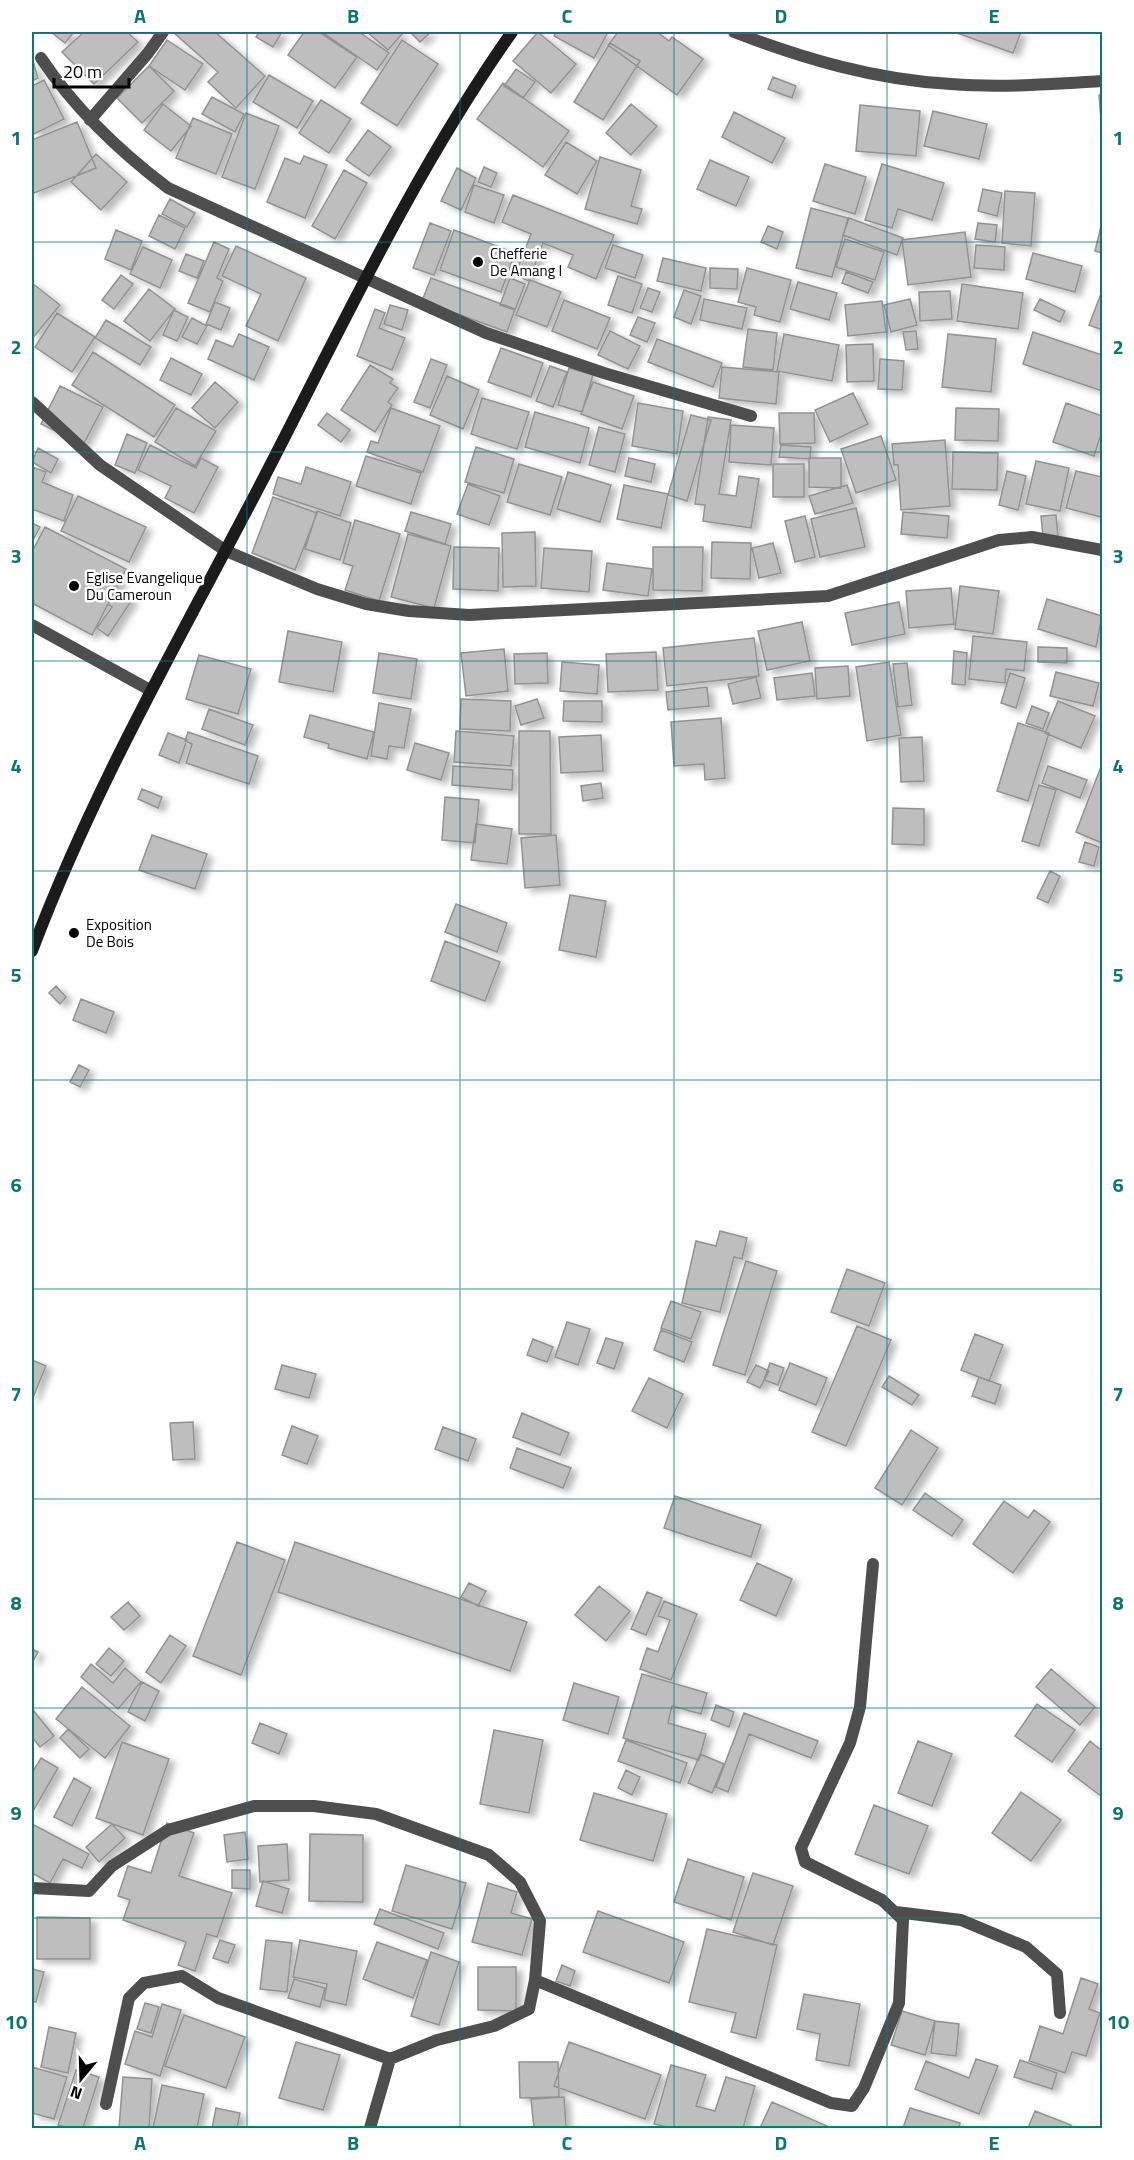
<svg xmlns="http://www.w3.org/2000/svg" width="1134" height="2160" viewBox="0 0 1134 2160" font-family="'Titillium Web',sans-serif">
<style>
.building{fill:#bebebe;stroke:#929292;stroke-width:1.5;filter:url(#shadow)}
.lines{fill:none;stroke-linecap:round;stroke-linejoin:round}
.minor{stroke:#4e4e4e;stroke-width:12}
.secondary{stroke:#1b1b1b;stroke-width:12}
.grid{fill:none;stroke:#0f766e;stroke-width:1.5;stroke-opacity:0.55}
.poi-dot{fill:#000;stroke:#fff;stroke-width:2}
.labels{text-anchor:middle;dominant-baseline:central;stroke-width:5;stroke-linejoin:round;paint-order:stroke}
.poi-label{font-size:15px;fill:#000;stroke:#fff;text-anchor:start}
.neatline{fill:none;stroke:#0f766e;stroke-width:2}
.grid-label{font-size:20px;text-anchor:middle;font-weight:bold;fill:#0f766e}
</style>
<defs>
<filter id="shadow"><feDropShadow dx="6" dy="4" stdDeviation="3" flood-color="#0004"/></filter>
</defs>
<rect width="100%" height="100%" fill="#fff"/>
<path class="building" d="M51,32H74L65,43Z
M84,32H127L138,42L94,84L62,52Z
M173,32H215L265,76L236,108L208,82L218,72Z
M259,32H282L273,47L256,37Z
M304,32H319L357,57L335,88L288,55Z
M322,32H359L389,53L377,70Z
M367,32H401L403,33L388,50Z
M410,32H431L420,42Z
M538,32L576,64L551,93L513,61Z
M556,32H608L594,58L554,36Z
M618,32H657L669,41L672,37L703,59L677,95L608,45Z
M954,32H1021L1013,53Z
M167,40L203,64L185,90L149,66Z
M402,40L438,64L397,126L361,103Z
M610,43L640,61L603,120L574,102Z
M32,57L38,78L32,81Z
M149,66L174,91L142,123L117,98Z
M516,69L535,82L523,98L504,86Z
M269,75L313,101L297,128L253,102Z
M773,77L796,86L792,98L768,89Z
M44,80L64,119L34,134L32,129V86Z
M503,83L569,131L543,167L477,119Z
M1102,94V133L1099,95Z
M212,97L244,114L235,132L202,114Z
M321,100L351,119L329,153L299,133Z
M163,104L191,126L171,151L144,130Z
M631,104L657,126L631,155L606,133Z
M860,105L920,111L916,156L856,151Z
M933,111L987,124L979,159L924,146Z
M734,112L785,138L772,163L722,137Z
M246,113L279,126L255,189L222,177Z
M193,118L232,134L216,174L176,158Z
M77,122L96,168L32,194V140Z
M368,130L391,147L369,176L346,160Z
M566,142L597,161L577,194L545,175Z
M96,154L127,182L101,210L71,182Z
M304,156L327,165L305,218L267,202L285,158L300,164Z
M600,157L641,170L631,206L642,209L637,224L585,209Z
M710,160L749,177L736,206L697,189Z
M825,164L866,177L855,214L813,201Z
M882,164L944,183L932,220L898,209L892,228L865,220Z
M484,167L497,173L491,187L478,182Z
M457,168L476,178L461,210L441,201Z
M344,170L367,183L335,239L312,226Z
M474,185L504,195L494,223L465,212Z
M983,189L1002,193L997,216L978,211Z
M1005,191L1035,193L1031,246L1002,243Z
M513,195L614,235L596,279L568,267L573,255L543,243L529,281L515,275L531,234L502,222Z
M170,199L195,213L187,227L162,214Z
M811,208L848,218L832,277L796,268Z
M159,215L185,228L175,249L149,236Z
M849,218L903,238L897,255L843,235Z
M1102,222V253L1095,251Z
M430,223L451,231L434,275L413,268Z
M978,223L997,225L995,242L975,239Z
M768,226L783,232L777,249L761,242Z
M116,230L142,241L131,270L105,259Z
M454,230L515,253L501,292L440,270Z
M965,232L971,277L908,285L902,240Z
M845,239L884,252L875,280L836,267Z
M214,242L229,249L217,278L223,281L210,312L188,303Z
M613,245L643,255L635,278L605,268Z
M976,245L1005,247L1004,270L974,268Z
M236,246L306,278L278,341L246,326L261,294L222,276Z
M143,247L172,260L160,288L130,274Z
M1033,253L1082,266L1075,292L1026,279Z
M186,254L204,261L197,278L179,271Z
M663,258L706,268L701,291L657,281Z
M710,268L738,269L737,289L710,288Z
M747,268L791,280L780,322L754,315L756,307L738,302Z
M846,272L873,282L868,293L842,283Z
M121,275L133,284L114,309L102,300Z
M618,276L642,284L632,313L608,305Z
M431,278L515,309L507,332L422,301Z
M510,278L525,284L515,310L500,305Z
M530,280L561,292L547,327L516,315Z
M798,282L837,293L829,320L790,309Z
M32,283L60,305L32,339Z
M962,284L1023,293L1018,329L957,321Z
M648,288L660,292L652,312L640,308Z
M149,289L175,309L150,341L124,321Z
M684,290L701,296L691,324L674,317Z
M950,291L952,319L920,321L919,292Z
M1102,291V330L1089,325Z
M704,299L747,308L742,329L700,320Z
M910,299L917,325L891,332L884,305Z
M1040,299L1065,311L1060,322L1034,310Z
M564,300L610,318L597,349L552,331Z
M882,301L886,332L848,336L845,305Z
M215,302L230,308L221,330L206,324Z
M390,305L408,310L402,330L384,324Z
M375,309L385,313L379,328L405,338L392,370L357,356Z
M174,310L188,317L177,341L163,335Z
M57,313L95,337L72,372L35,347Z
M638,317L655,323L647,342L630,335Z
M192,318L207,326L197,344L182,337Z
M106,320L151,347L140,365L95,338Z
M748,329L777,333L773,370L743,367Z
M610,331L640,346L628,369L598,355Z
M916,331L918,349L906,350L903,332Z
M1033,332L1102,355V391L1023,364Z
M239,334L269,347L254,380L208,359L216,340L233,347Z
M784,334L839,345L832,381L777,371Z
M948,334L996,339L991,392L942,387Z
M657,339L722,363L713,387L648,362Z
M873,344L874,381L847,382L846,345Z
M501,348L543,363L531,397L488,382Z
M93,352L175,405L154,437L72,385Z
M171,358L202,374L191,395L160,380Z
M431,359L447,365L430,408L414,402Z
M880,359L904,361L902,390L878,389Z
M370,365L393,379L390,383L398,388L388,402L392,405L375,432L341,410Z
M550,366L567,372L553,407L536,401Z
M722,367L779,372L776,404L719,398Z
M569,368L593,375L582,412L558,405Z
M447,376L479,390L463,429L430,415Z
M215,382L238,402L215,428L192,408Z
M593,382L634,396L622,429L581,414Z
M60,386L103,407L83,445L41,424Z
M853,393L868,424L830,442L815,410Z
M482,398L529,412L517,449L471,434Z
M638,403L683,411L677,454L632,446Z
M1066,403L1102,416V431L1094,456L1053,442Z
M176,408L216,431L195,466L155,442Z
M391,408L440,426L423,472L367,452L371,441L378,443Z
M956,408L999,409L998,441L955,440Z
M535,412L589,428L580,463L525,447Z
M327,413L350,430L341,442L318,425Z
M779,413H814L815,443L780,444Z
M691,415L711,420L687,501L668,495Z
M708,417L731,420L719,494L736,496L739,476L759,479L751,528L703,521L705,505L695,504Z
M731,425L774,428L771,465L729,462Z
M599,427L625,434L615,472L589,465Z
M127,434L147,443L135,473L115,465Z
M881,436L896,480L856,493L841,449Z
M945,440L950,506L901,510L898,465H894L892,444Z
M150,445L196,468L201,458L218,467L194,513L165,498L171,486L138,470Z
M781,445L811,447L810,459L779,457Z
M476,447L514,459L504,493L465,482Z
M38,448L58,459L51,473L32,462Z
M953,452L998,453L997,490L952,489Z
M366,456L421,473L411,504L356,486Z
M629,458L655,464L651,482L625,476Z
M809,458H841V488L809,487Z
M1036,461L1069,468L1060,511L1026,504Z
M519,464L562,477L550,515L507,502Z
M773,464H804V497H773Z
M32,467L46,472L42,482L73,495L64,521L32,509Z
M306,467L351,482L340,516L273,494L278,477L301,484Z
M1007,471L1026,476L1018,510L999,505Z
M1076,471L1102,477L1101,517L1066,508Z
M568,472L611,485L600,522L557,509Z
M468,484L500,496L489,525L457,514Z
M624,485L668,494L661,528L617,519Z
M847,485L853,503L815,514L809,496Z
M78,496L146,527L129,562L61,531Z
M273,497L317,513L295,570L252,553Z
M856,508L865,547L820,557L811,519Z
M317,511L351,523L340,560L305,549Z
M411,512L451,524L445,544L405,531Z
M903,512L949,516L947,538L901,534Z
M1056,515L1058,536L1043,537L1041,516Z
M805,516L815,557L795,562L785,521Z
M355,520L400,534L379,601L345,590L353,566L343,563Z
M32,523L40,527L32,542Z
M45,527L126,569L92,635L32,603V552Z
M535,532L536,586L503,587L502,533Z
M408,534L451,546L434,608L391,597Z
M712,542L751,543L750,579L711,578Z
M773,543L781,573L759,578L752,548Z
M454,547L499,548L498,591L453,589Z
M653,547H703L702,591L653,590Z
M544,548L592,551L589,592L541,588Z
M607,563L652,569L648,596L603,590Z
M960,586L999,591L993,634L955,629Z
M951,588L954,624L909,628L906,591Z
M118,590L132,600L108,636L97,628L112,607L108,604Z
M1047,599L1102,616L1096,647L1038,629Z
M899,602L905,634L852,645L845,613Z
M802,622L810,661L767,670L758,631Z
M288,631L342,642L333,692L279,682Z
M973,636L1027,642L1024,671L1006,669L1005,683L969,679Z
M754,638L759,676L667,686L663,648Z
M1038,647L1067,648V663L1038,662Z
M504,649L508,691L466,696L461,653Z
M954,651L967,653L965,685L952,684Z
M656,652L658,690L608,692L606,654Z
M379,653L417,659L411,699L373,693Z
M547,653L548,683L515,684L514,654Z
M199,655L251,669L238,714L186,699Z
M562,662L599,665L597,694L560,691Z
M889,662L901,735L867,741L856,667Z
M907,663L912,705L898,707L893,664Z
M848,666L850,696L817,699L815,668Z
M1056,672L1099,683L1093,706L1050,696Z
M812,673L815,696L777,700L774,678Z
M1010,673L1025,678L1016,708L1001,703Z
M756,677L761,698L733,704L728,684Z
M707,687L709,706L668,710L666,692Z
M461,699L511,701L510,731L460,729Z
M537,699L544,718L521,725L515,706Z
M564,701H602V722L563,721Z
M1058,701L1095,716L1081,748L1045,733Z
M379,703L411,709L404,748L389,746L387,759L371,756Z
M1032,706L1049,713L1043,729L1026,723Z
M209,709L253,725L245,745L202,729Z
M310,715L374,732L367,759L328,748L329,744L304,737Z
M721,718L725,778L705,780L704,764L674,766L671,722Z
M1018,723L1049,733L1028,801L997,791Z
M456,731L514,736L511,766L454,762Z
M519,731H550L551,834H519Z
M188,732L258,756L249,784L186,763L192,744L185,741Z
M168,733L187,740L179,763L159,755Z
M601,735L603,771L561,773L559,737Z
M922,737L924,781L901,782L899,738Z
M415,743L449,753L441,780L407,770Z
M1102,764V843L1076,832Z
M453,766L513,770L512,790L452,785Z
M1048,766L1087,780L1080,798L1042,783Z
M601,783L603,798L583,801L581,786Z
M1039,785L1056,790L1039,846L1022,841Z
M142,789L162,797L158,808L138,799Z
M445,797L479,800L475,843L442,840Z
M893,808L924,809V845L892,844Z
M476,824L512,829L507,864L471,860Z
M152,835L207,854L195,889L139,870Z
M556,835L560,885L525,888L521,838Z
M1085,842L1099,847L1094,866L1079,862Z
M1050,871L1060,876L1048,903L1037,898Z
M570,895L606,901L596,957L559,950Z
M456,904L507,923L497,952L445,932Z
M445,941L500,962L485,1001L431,981Z
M56,986L66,997L60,1004L49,993Z
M81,999L114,1012L106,1033L73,1020Z
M79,1065L89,1070L80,1087L70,1082Z
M720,1231L747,1238L742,1259L734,1257L720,1312L682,1303L696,1241L716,1246Z
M746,1261L777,1271L745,1375L713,1365Z
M847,1269L885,1283L869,1326L831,1312Z
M671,1301L701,1312L691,1339L661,1328Z
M567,1322L590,1329L578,1365L555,1357Z
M857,1326L891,1340L846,1446L812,1432Z
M661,1330L692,1342L684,1362L654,1350Z
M975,1334L1003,1345L989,1381L961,1370Z
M606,1338L623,1343L614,1369L597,1363Z
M533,1339L553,1347L547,1362L527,1355Z
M32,1360L46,1366L32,1400Z
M770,1363L784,1368L778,1385L764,1380Z
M790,1363L827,1378L816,1405L779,1390Z
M282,1365L316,1374L309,1398L275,1389Z
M756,1365L769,1371L760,1388L747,1382Z
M889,1376L919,1395L912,1405L882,1387Z
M979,1377L1001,1385L995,1404L972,1396Z
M649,1378L683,1394L667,1428L632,1411Z
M522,1413L569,1433L560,1455L513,1437Z
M193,1422L195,1459L173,1460L170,1423Z
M292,1426L318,1436L307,1464L282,1455Z
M443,1427L476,1439L468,1461L435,1449Z
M911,1430L938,1448L902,1505L875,1488Z
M517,1448L571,1468L563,1488L510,1468Z
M925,1493L963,1520L952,1536L913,1510Z
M675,1496L761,1525L751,1557L664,1528Z
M1004,1501L1028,1518L1034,1510L1050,1522L1013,1573L973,1544Z
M237,1542L285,1560L241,1675L193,1656Z
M295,1542L527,1622L510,1671L278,1592Z
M757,1563L792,1579L776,1616L740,1600Z
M469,1583L486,1591L478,1606L461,1597Z
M599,1586L630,1611L606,1641L575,1615Z
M647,1592L662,1598L646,1635L631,1629Z
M664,1601L697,1614L671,1680L640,1669L647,1648L658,1652L670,1620L658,1616Z
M128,1602L140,1616L124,1630L111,1617Z
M170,1635L186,1646L161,1683L146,1672Z
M109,1648L124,1661L111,1676L96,1664Z
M32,1649L38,1652L32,1663Z
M91,1664L113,1683L125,1668L141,1682L118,1709L81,1677Z
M1051,1669L1095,1707L1080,1725L1036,1687Z
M642,1674L707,1693L701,1714L672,1706L668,1723L706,1734L699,1760L623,1738Z
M142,1682L159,1691L145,1721L128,1712Z
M574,1683L619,1697L608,1734L563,1720Z
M82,1687L130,1726L105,1758L56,1719Z
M1037,1704L1075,1730L1052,1762L1015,1736Z
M716,1705L734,1712L729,1727L711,1720Z
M33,1710L54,1736L40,1747L32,1737Z
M744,1713L818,1741L811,1758L749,1734L728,1792L716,1787Z
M260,1723L287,1734L279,1754L252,1743Z
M68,1729L89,1749L80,1758L60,1738Z
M494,1730L543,1740L529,1813L480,1804Z
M626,1740L687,1763L680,1783L618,1761Z
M918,1741L952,1754L932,1806L898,1793Z
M1090,1741L1102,1751L1101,1796L1068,1771Z
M122,1742L169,1759L143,1835L96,1818Z
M700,1754L724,1764L712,1793L688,1783Z
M41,1758L58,1768L32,1813V1773Z
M626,1770L640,1777L632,1795L618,1788Z
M74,1778L91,1788L72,1826L54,1817Z
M1021,1792L1061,1820L1031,1861L992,1833Z
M594,1793L667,1814L653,1861L580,1840Z
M874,1805L928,1826L909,1874L855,1854Z
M167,1823L194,1833L179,1876L232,1893L217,1937L207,1934L195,1971L178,1965L186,1942L123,1920L130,1900L118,1896L128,1866L151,1873Z
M32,1824L89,1854L82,1868L63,1859L50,1883L32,1873Z
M112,1824L125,1838L99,1862L86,1847Z
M245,1832L248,1859L227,1862L224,1835Z
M310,1834L363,1835V1902L309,1901Z
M287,1844L289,1880L260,1882L258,1846Z
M688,1859L744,1877L731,1920L674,1902Z
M406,1865L466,1883L452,1929L392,1911Z
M232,1870H250V1889L232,1888Z
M753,1873L793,1886L773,1945L733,1932Z
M263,1881L289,1889L282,1913L256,1906Z
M488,1883L517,1892L511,1913L532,1919L522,1955L472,1942Z
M380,1909L444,1933L438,1949L374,1924Z
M598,1911L684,1942L669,1983L583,1952Z
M37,1917L90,1918V1959H37Z
M707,1929L777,1945L756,2038L731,2032L736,2013L689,2002Z
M220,1940L235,1945L228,1963L213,1958Z
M266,1940L292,1943L287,1992L260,1989Z
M300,1940L357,1951L346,2005L324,2000L327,1984L293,1977Z
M377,1942L427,1960L413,1998L363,1979Z
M431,1952L459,1962L439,2025L411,2016Z
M562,1965L575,1971L570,1986L556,1981Z
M478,1967H516V2011L478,2010Z
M32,1969L44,1972L36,2002L32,2001Z
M1081,1978L1098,1984L1089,2009L1100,2013L1086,2056L1072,2052L1065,2073L1029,2061L1040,2026L1063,2034Z
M294,1979L325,1988L320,2007L288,1998Z
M804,1994L860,2004L849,2066L816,2060L820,2034L797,2029Z
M145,2003L159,2007L151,2033L137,2029Z
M162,2004L181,2010L160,2076L125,2064L135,2031L152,2037Z
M902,2011L935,2021L925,2055L891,2045Z
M184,2015L245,2037L226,2088L165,2066Z
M935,2021L959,2024L956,2056L931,2053Z
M49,2027L76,2033L68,2073L41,2067Z
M296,2042L340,2055L323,2110L279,2098Z
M569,2042L661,2075L645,2119L554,2086Z
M976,2059L998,2066L979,2114L915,2089L926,2061L969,2078Z
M1020,2060L1057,2073L1052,2089L1014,2077Z
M519,2062H558L559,2097L520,2098Z
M671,2065L706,2075L696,2106L715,2111L726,2077L755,2086L743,2128H671L654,2124Z
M32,2067L67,2077L54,2119L32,2113Z
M76,2070L99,2077L83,2128H68L58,2125Z
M123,2077L152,2079L149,2128H119Z
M162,2085L204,2094L197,2128H153Z
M564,2097L566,2127L534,2128L531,2099Z
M772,2102L827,2126L826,2128H760Z
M216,2108L240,2113L237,2128H212Z
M910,2108L960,2123L959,2128H903Z
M1035,2111L1071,2125L1069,2128H1028Z"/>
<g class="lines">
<path class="minor" d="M734,32C804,59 876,80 951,84C1002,88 1052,84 1102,81
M41,58C75,109 119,151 168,188L486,333L604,373L751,416
M90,120L148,53L163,32
M32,402L100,465L226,551L317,589L366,604L409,611L469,615L828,596L999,540L1032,537L1102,550
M32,625L150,690
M32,1888L89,1891L112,1866L168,1830L254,1806H314L376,1814L489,1855L520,1882L540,1921L535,1980L529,2009L494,2026L437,2040L390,2059L218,1998L182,1976L144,1983L129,1998L106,2104
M896,1912L961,1920L1026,1947L1057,1974L1060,2013
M535,1980L831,2103L852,2106L864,2088L899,2003L903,1920L882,1900L805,1862L801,1848L850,1743L860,1707L873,1564
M370,2128L390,2059"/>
<path class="secondary" d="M32,951C93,789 179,640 259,487C339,333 412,174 512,32"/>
</g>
<path class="grid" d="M247,32V2128M460,32V2128M674,32V2128M887,32V2128M32,242H1102M32,452H1102M32,661H1102M32,871H1102M32,1080H1102M32,1289H1102M32,1499H1102M32,1708H1102M32,1918H1102"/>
<g class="poi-dot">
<circle cx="478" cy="262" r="6"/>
<circle cx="74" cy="586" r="6"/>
<circle cx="74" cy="933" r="6"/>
</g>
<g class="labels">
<g class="poi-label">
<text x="490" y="253">Chefferie<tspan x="490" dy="17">De Amang I</tspan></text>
<text x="86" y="577">Eglise Evangelique<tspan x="86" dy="17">Du Cameroun</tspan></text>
<text x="86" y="924">Exposition<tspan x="86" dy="17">De Bois</tspan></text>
</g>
</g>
<rect width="1134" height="2160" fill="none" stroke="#ffffff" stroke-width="66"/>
<g transform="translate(81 2079) rotate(199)" stroke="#ffffff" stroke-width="4.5" paint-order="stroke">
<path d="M0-4.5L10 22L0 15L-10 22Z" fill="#000000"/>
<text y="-9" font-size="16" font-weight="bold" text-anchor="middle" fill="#000000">N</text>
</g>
<path d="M54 78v9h75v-9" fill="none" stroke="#000000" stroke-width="3"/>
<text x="63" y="78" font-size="18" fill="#000000" stroke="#ffffff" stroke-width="4.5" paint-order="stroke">20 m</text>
<rect x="33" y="33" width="1068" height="2094" class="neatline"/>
<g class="grid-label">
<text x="140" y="23">A</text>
<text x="353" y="23">B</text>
<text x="567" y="23">C</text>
<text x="781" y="23">D</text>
<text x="994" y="23">E</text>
<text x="16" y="145">1</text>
<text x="1118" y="145">1</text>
<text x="16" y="354">2</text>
<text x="1118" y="354">2</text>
<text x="16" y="563">3</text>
<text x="1118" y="563">3</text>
<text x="16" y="773">4</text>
<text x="1118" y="773">4</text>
<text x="16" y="982">5</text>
<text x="1118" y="982">5</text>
<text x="16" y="1192">6</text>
<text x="1118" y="1192">6</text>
<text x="16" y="1401">7</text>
<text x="1118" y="1401">7</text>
<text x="16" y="1610">8</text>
<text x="1118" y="1610">8</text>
<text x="16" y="1820">9</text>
<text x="1118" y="1820">9</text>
<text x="16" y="2029">10</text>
<text x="1118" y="2029">10</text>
<text x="140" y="2150">A</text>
<text x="353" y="2150">B</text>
<text x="567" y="2150">C</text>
<text x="781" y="2150">D</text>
<text x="994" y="2150">E</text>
</g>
</svg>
